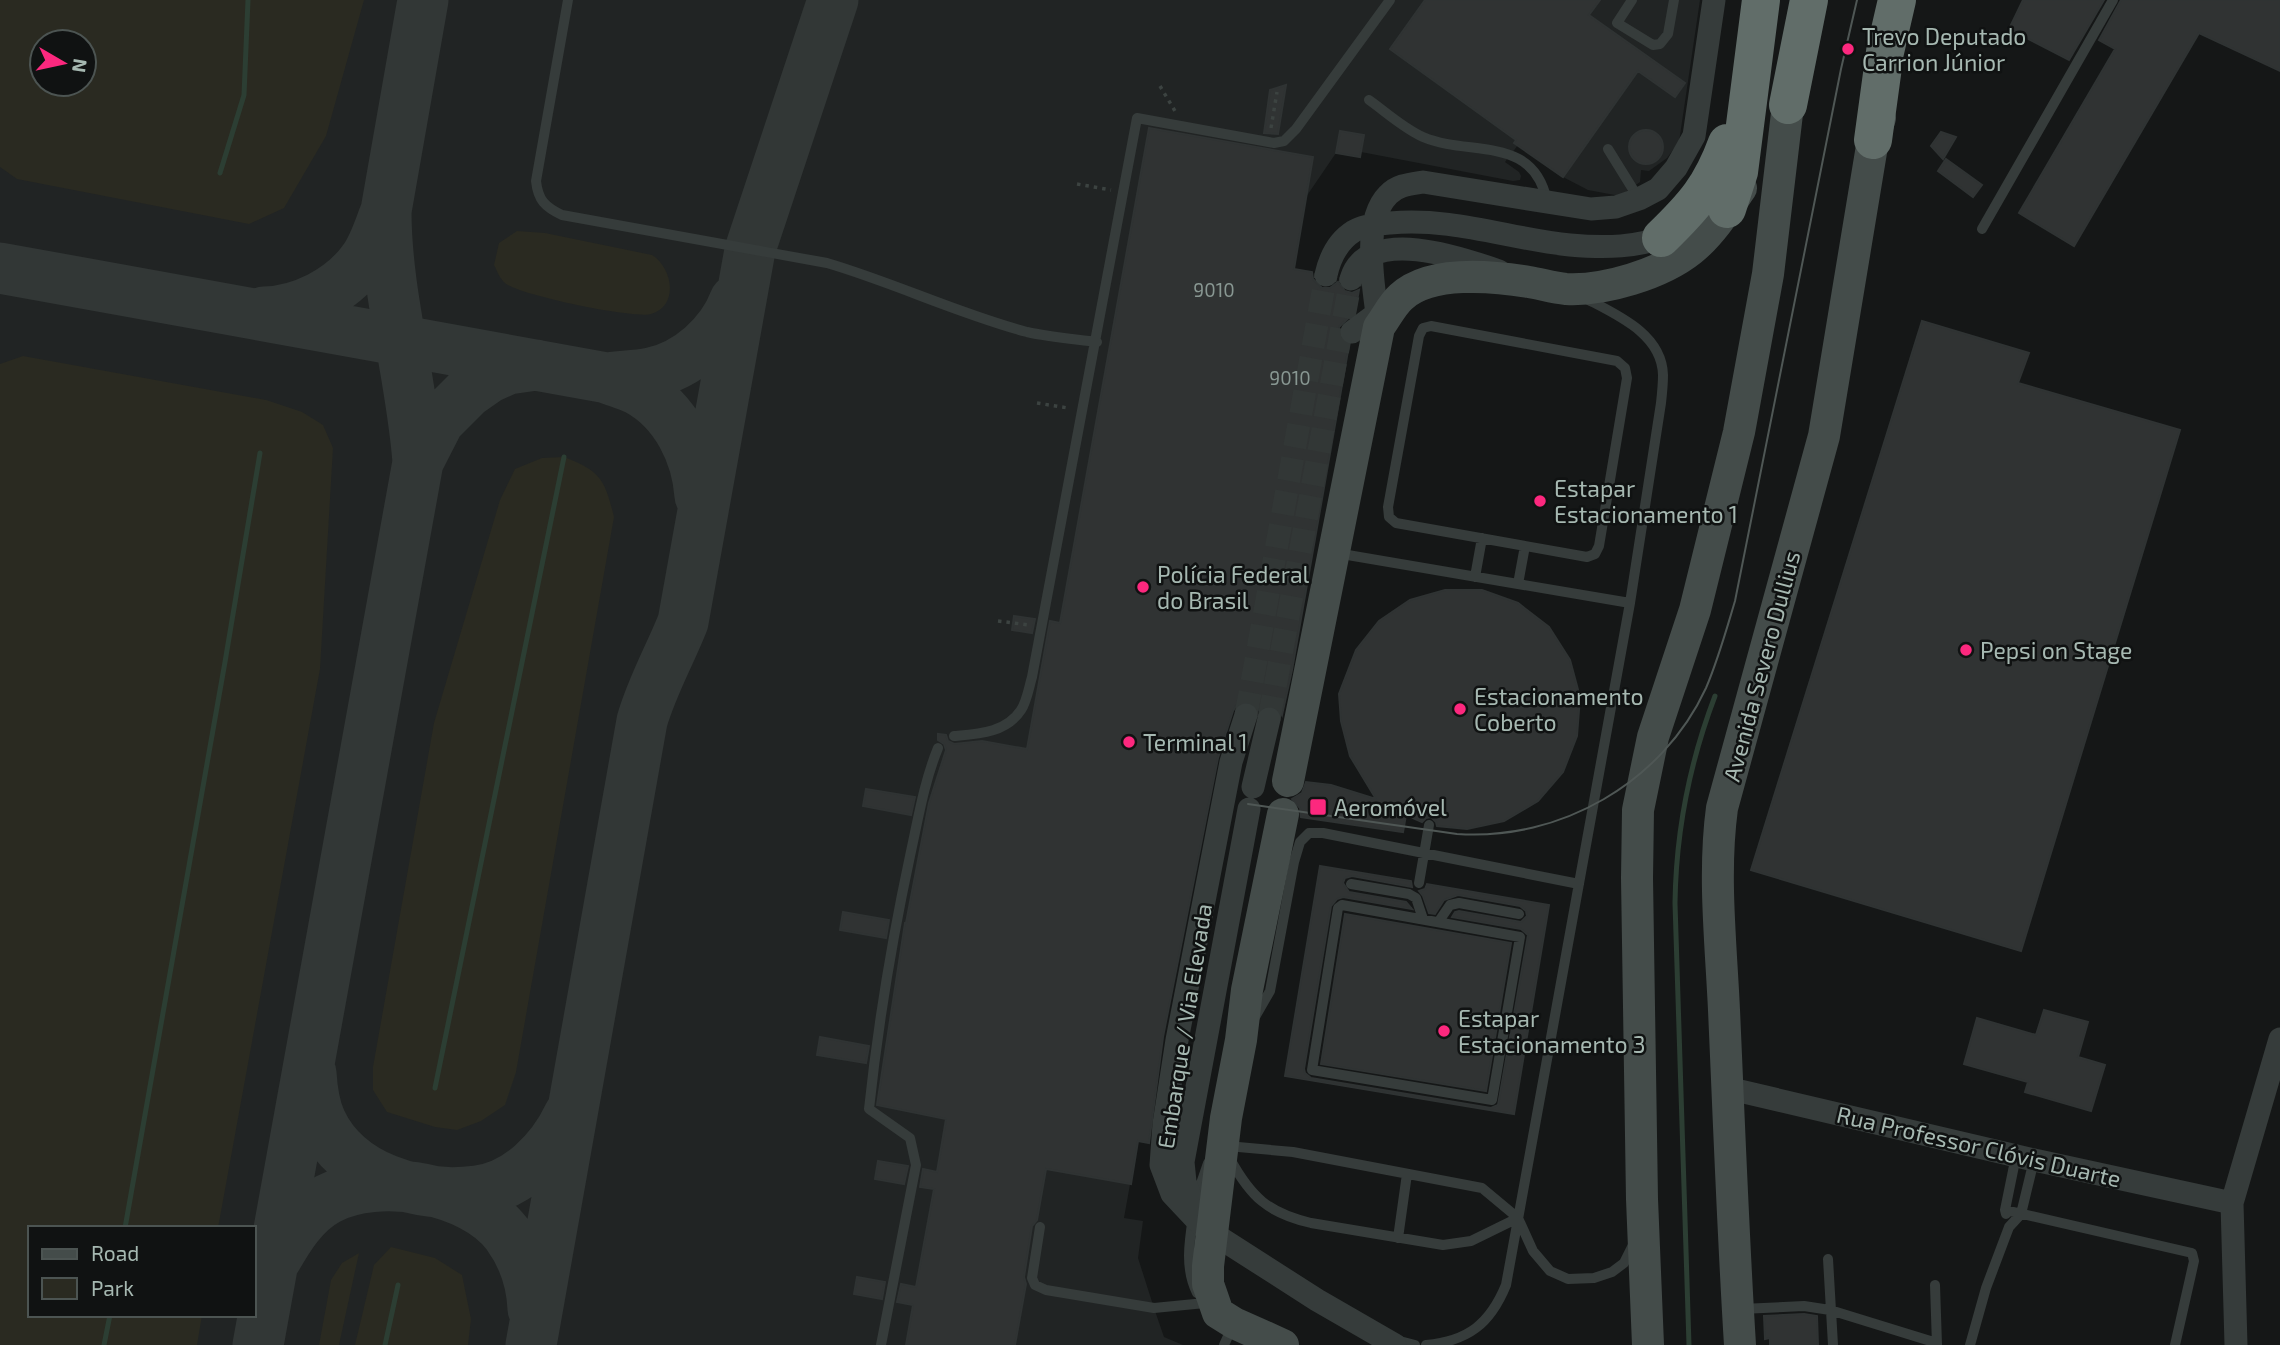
<svg xmlns="http://www.w3.org/2000/svg" width="2280" height="1345" viewBox="0 0 2280 1345" font-family="'Exo 2',sans-serif">
<style>
.built{fill:#212424;fill-rule:evenodd}
.green{fill:#2a2a21;fill-rule:evenodd}
.lines{fill:none;stroke-linecap:round;stroke-linejoin:round}
.stream{stroke:#2c3e33;stroke-width:5}
.taxiway{stroke:#323736;stroke-width:51}
.building{fill:#303333;stroke:#2f3333;stroke-width:2}
.street-tunnel{stroke:#323736;stroke-width:23;stroke-dasharray:23 11;stroke-linecap:butt}
.path{stroke:#3c4341;stroke-width:3.5;stroke-dasharray:3.5 5;stroke-linecap:butt}
.lane{stroke:#363c3b;stroke-width:10}
.street{stroke:#363c3b;stroke-width:23}
.secondary{stroke:#444c4a;stroke-width:32}
.highway{stroke:#616d69;stroke-width:38}
.tram{stroke:#4f5755;stroke-width:2}
.poi-dot{fill:#fc287e;stroke:#101212;stroke-width:2.5}
.labels{text-anchor:middle;dominant-baseline:central;stroke-width:5;stroke-linejoin:round;paint-order:stroke}
.number-label{font-size:19px;fill:#889792}
.poi-label{font-size:23px;fill:#a6b8b1;stroke:#101212;text-anchor:start}
.street-label{font-size:23px;fill:#a6b8b1;stroke:#101212}
</style>
<rect width="100%" height="100%" fill="#151717"/>
<path class="built" d="M0,0H1700L1679,142L1667,158L1649,171L1641,170L1640,182L1620,196L1588,190L1563,177L1518,145L1505,162L1519,172L1521,176L1520,180L1513,181L1361,152L1360,157L1336,153L1306,197L1124,1218L1143,1221L1138,1258L1154,1308L1164,1337L1183,1345H0ZM42,42H84V84H42ZM30,1228H254V1315H30Z"/>
<path class="green" d="M0,0H364L326,136L284,208L249,224L17,179L0,167ZM84,42V84H42V42Z
M517,231L545,233L652,255C673,268 679,306 651,314C634,319 518,295 505,283C500,279 497,271 494,265L499,243Z
M23,356L266,400L302,412L323,425L333,448L320,669L218,1228H30V1315H202L197,1345H0V364Z
M564,457C601,471 605,480 614,517L516,1072L505,1105L481,1121L457,1130L435,1127L387,1112L373,1090V1067L434,723L500,500L515,469L542,458Z
M391,1247L435,1258L462,1275L471,1319L468,1345H355L374,1265Z
M359,1253L339,1345H319L331,1280L342,1263Z"/>
<g class="lines">
<path class="stream" d="M220,173L244,95L248,0
M435,1088L564,457
M125,1228L225,662L260,453
M104,1345L110,1315
M385,1345L398,1285
M1689,1345L1675,903C1676,831 1689,764 1715,696"/>
<path class="taxiway" d="M0,268L607,378C617,382 629,385 638,390C676,411 697,454 700,496
M264,312C301,311 341,291 363,261C374,247 379,228 386,211
M607,378C622,376 637,376 651,373C688,365 722,335 735,300
M418,462L439,421L468,392L488,378L508,369L536,365
M311,1073C312,1089 314,1106 321,1121C347,1177 419,1199 477,1191C518,1186 552,1151 569,1115
M276,1259C289,1236 304,1212 328,1199C379,1172 472,1188 507,1234C523,1256 532,1282 533,1309
M258,1345L418,462C412,378 386,295 386,211L423,0
M531,1345L642,721C652,686 670,655 683,622L750,250L833,0"/>
</g>
<path class="building" d="M1425,0H1600L1589,15L1685,83L1675,97L1638,71L1563,177L1514,143L1516,140L1390,49Z
M2023,0H2104L2069,60L2009,29Z
M2121,0H2280V71L2199,33L2074,246L2019,213L2115,49L2099,40Z
M1286,85L1278,134L1264,133L1270,90Z
M1149,128L1313,157L1294,269L1312,272L1313,279L1322,288H1330L1338,282L1345,291L1352,293L1359,290L1355,312L1339,327L1340,340L1349,345L1292,670L1282,715L1279,709L1273,706L1266,705L1259,710L1250,702L1237,704L1233,711L1218,758L1163,1037L1149,1143L1138,1141L1131,1184L1046,1169L1037,1220L1032,1226L1024,1277L1026,1284L1015,1345H906L913,1305L897,1302L901,1284L916,1287L934,1189L920,1187L923,1169L937,1172L946,1119L877,1105L905,923H906L929,803L946,750L944,744L938,740V734L946,735L948,741L954,744L982,741L1027,749L1050,621L1060,623Z
M1629 147a17 17 0 1 1 34 0a17 17 0 1 1-34 0Z
M1340,131L1364,135L1360,157L1336,153Z
M1941,132L1956,137L1943,159L1931,146Z
M1946,159L1982,185L1973,197L1938,171Z
M1922,321L2029,353L2018,383L2180,430L2021,951L1751,870Z
M1445,590H1482L1518,603L1549,627L1570,660L1580,697L1577,736L1563,772L1538,801L1504,821L1467,829L1437,826L1436,822L1431,817L1426,818L1422,822L1406,815L1403,832L1301,817L1300,808L1292,799L1302,793L1306,782L1331,785L1376,799L1350,756L1341,721L1339,694L1356,650L1379,621L1410,600Z
M1014,616L1035,619L1032,633L1012,630Z
M866,789L915,797L911,815L863,806Z
M1320,866L1411,881L1412,887L1352,876L1345,878L1343,883L1349,892L1406,902L1412,909L1343,897L1337,899L1331,906L1304,1069L1305,1073L1311,1078L1491,1108L1498,1105L1528,935L1521,929L1452,917L1455,912L1459,911L1521,922L1527,916L1526,911L1520,906L1458,895L1444,900L1435,914L1429,913L1423,896L1419,891L1425,889L1427,884L1549,905L1514,1114L1285,1076Z
M843,912L889,920L886,938L840,930Z
M1345,914L1511,943L1486,1091L1321,1064Z
M2044,1010L2088,1022L2078,1057L2105,1065L2091,1111L2025,1092L2028,1082L1964,1064L1977,1018L2036,1035Z
M820,1037L869,1046L866,1063L817,1055Z
M878,1161L908,1166L904,1184L875,1179Z
M857,1277L885,1282L882,1299L854,1294Z
M1804,1314L1817,1316L1818,1345H1770V1338L1765,1339L1764,1316Z"/>
<g class="lines">
<path class="street-tunnel" d="M1246,715L1326,275
M1269,719L1351,279"/>
<path class="path" d="M1160,86L1175,111
M1271,128L1277,92
M1077,184L1111,190
M1037,403L1068,408
M998,621L1029,625"/>
<path class="lane" d="M568,0L536,181C538,200 545,207 562,215L827,263C895,283 959,314 1027,332C1049,337 1074,339 1097,342
M1632,0L1617,23L1653,45L1660,44L1668,34L1674,0
M1369,100C1386,112 1403,128 1423,137C1470,157 1533,134 1547,201
M1608,149L1639,199
M1982,229L2113,0
M1431,326L1617,361L1625,368L1627,378L1599,546L1595,554L1587,557L1396,523L1389,517L1388,507L1419,336L1423,328Z
M1336,553L1630,603
M1475,577L1482,538
M1518,584L1525,546
M954,736C978,734 1006,733 1021,710C1027,701 1029,687 1032,677L1137,118L1274,143L1284,141L1296,129L1390,0
M1419,883L1429,825
M1351,884L1409,894L1416,898L1423,919
M1342,905L1520,937L1492,1100L1312,1070L1338,908Z
M1439,921L1450,905L1459,903L1519,914
M1255,1017L1270,991L1294,862L1300,842L1309,833H1323L1579,884
M1227,1146L1293,1152L1482,1188L1518,1218L1533,1251L1550,1271L1568,1279L1594,1278L1612,1272L1624,1263L1634,1243
M1230,1159C1251,1197 1268,1213 1311,1223L1443,1245L1471,1241L1518,1218
M1196,1198L1208,1163
M2005,1210L2192,1253L2194,1261L2175,1345
M2006,1214L2005,1210L2016,1156
M1193,1217C1189,1243 1185,1269 1197,1293
M1040,1227L1032,1278L1035,1285L1046,1290L1154,1308L1205,1303
M1398,1238L1407,1174
M1828,1259L1833,1345
M1935,1285L1937,1345
M1741,1309L1804,1306L1830,1310L1937,1343
M1392,1339L1415,1345
M881,1345L916,1165L910,1138L869,1109C878,1024 892,940 910,856C918,820 924,782 938,748
M1224,1345L1233,1325
M1426,1345C1468,1341 1490,1324 1506,1285L1630,603L1661,403C1662,394 1663,385 1663,375C1662,333 1615,314 1583,297
M1970,1345L1986,1288L2009,1227L2021,1214L2034,1160"/>
<path class="street" d="M1326,275C1330,257 1338,241 1354,231C1365,225 1378,224 1390,223C1452,217 1510,239 1570,245C1604,248 1639,248 1670,234
M1351,279C1367,225 1462,258 1499,271
M1379,327C1374,292 1361,222 1388,195C1397,185 1410,184 1423,182L1591,209L1616,207L1639,199L1658,189L1676,168L1694,136L1714,0
M1352,332L1387,306
M1246,715L1231,762L1177,1040L1164,1124L1161,1165L1172,1194L1203,1227L1317,1300L1395,1345
M1253,787L1269,719
M1727,1088L2034,1160L2232,1203
M1194,1206L1185,1182L1183,1162L1249,809
M2236,1345L2232,1203L2280,1039"/>
<path class="secondary" d="M1288,781L1379,327C1386,318 1392,305 1401,297C1430,270 1493,276 1529,282C1541,284 1554,288 1566,289C1604,291 1661,274 1691,250C1711,234 1727,209 1741,188
M1283,814L1247,990L1241,1040L1226,1118L1208,1266V1284L1218,1313L1234,1323L1283,1345
M1648,1345L1642,1199L1637,878L1638,810L1653,737L1695,610L1739,432L1768,274L1788,105
M1740,1345C1733,1233 1729,1122 1724,1010C1721,944 1713,874 1722,808L1824,436L1873,140L1880,118"/>
<path class="highway" d="M1788,105L1809,0
M1873,140L1885,52L1897,0
M1727,209L1739,172L1761,0
M1661,238C1694,206 1711,187 1727,143"/>
<path class="tram" d="M1248,804L1457,834C1560,841 1662,783 1706,688C1718,660 1726,631 1735,601L1841,69L1857,0"/>
</g>
<g class="poi-dot">
<circle cx="1848" cy="49" r="7"/>
<circle cx="1540" cy="501" r="7"/>
<circle cx="1143" cy="587" r="7"/>
<circle cx="1966" cy="650" r="7"/>
<circle cx="1460" cy="709" r="7"/>
<circle cx="1129" cy="742" r="7"/>
<rect x="1309" y="798" width="18" height="18" rx="3.5"/>
<circle cx="1444" cy="1031" r="7"/>
</g>
<g class="labels">
<g class="number-label">
<text x="1214" y="289">9010</text>
<text x="1290" y="377">9010</text>
</g>
<g class="poi-label">
<text x="1862" y="36">Trevo Deputado<tspan x="1862" dy="26">Carrion Júnior</tspan></text>
<text x="1554" y="488">Estapar<tspan x="1554" dy="26">Estacionamento 1</tspan></text>
<text x="1157" y="574">Polícia Federal<tspan x="1157" dy="26">do Brasil</tspan></text>
<text x="1980" y="650">Pepsi on Stage</text>
<text x="1474" y="696">Estacionamento<tspan x="1474" dy="26">Coberto</tspan></text>
<text x="1143" y="742">Terminal 1</text>
<text x="1334" y="807">Aeromóvel</text>
<text x="1458" y="1018">Estapar<tspan x="1458" dy="26">Estacionamento 3</tspan></text>
</g>
<g class="street-label">
<text transform="translate(1761 666) rotate(-75)">Avenida Severo Dullius</text>
<text transform="translate(1184 1026) rotate(-81)">Embarque / Via Elevada</text>
<text transform="translate(1979 1146) rotate(13)">Rua Professor Clóvis Duarte</text>
</g>
</g>
<rect x="28" y="1226" width="228" height="91" fill="#101212" stroke="#4c5452" stroke-width="2"/>
<rect x="42" y="1249" width="35" height="10" fill="#444c4a" stroke="#4c5452" stroke-width="2"/>
<text x="91" y="1261" font-size="21" fill="#a6b8b1">Road</text>
<rect x="42" y="1278" width="35" height="21" fill="#2a2a21" stroke="#4c5452" stroke-width="2"/>
<text x="91" y="1296" font-size="21" fill="#a6b8b1">Park</text>
<g transform="translate(63 63) rotate(99)"><circle r="33" fill="#101212" stroke="#4c5452" stroke-width="2"/>
<path d="M0-5L12 26L0 18L-12 26Z" fill="#fc287e"/>
<text y="-10" font-size="19" font-weight="bold" text-anchor="middle" fill="#a6b8b1">N</text>
</g>
</svg>
